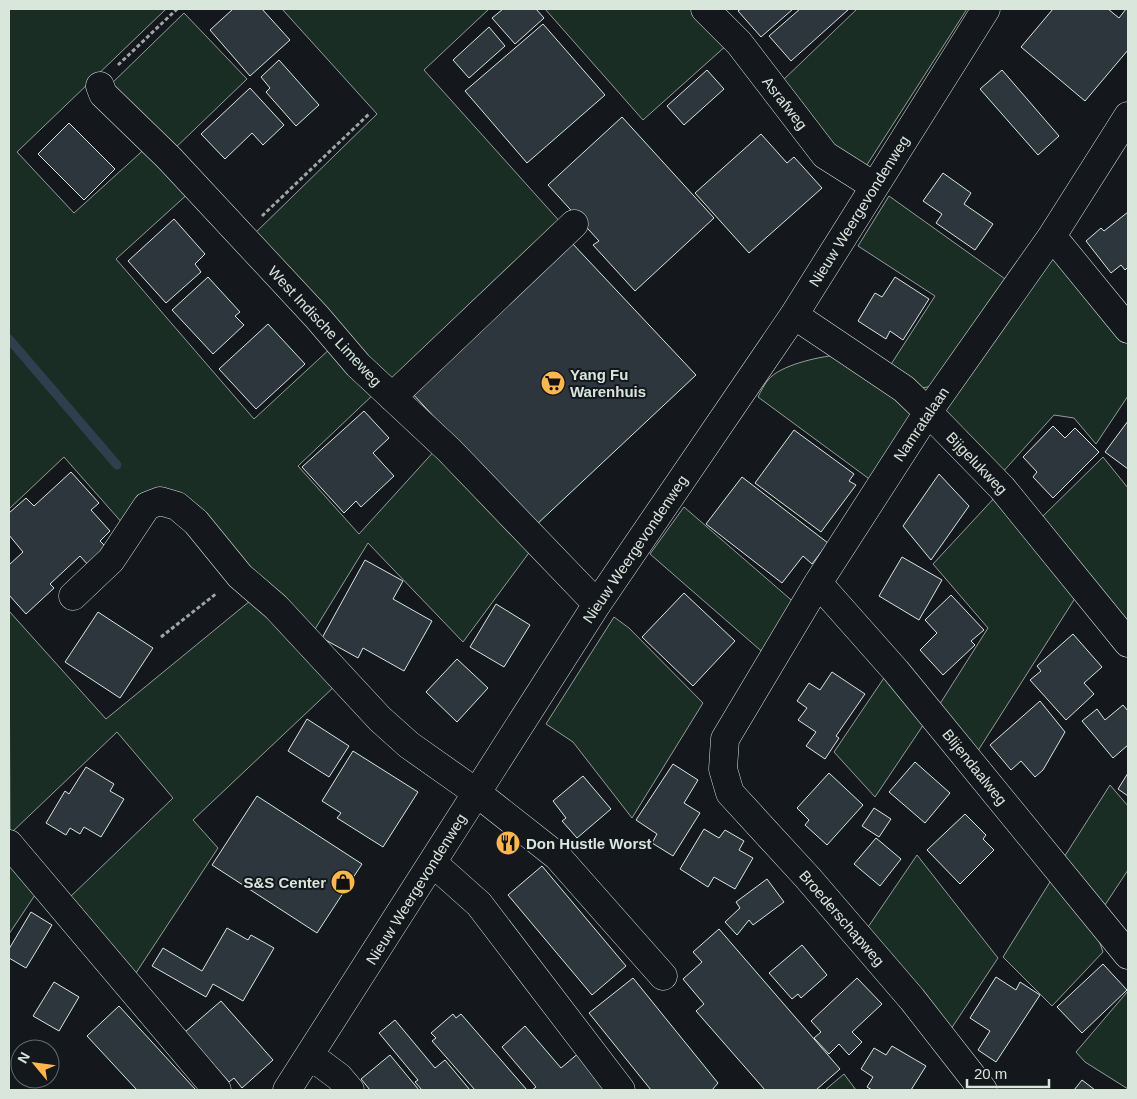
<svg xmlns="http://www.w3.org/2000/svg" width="1137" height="1099" viewBox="0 0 1137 1099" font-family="Helvetica,sans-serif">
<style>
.green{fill:#1a2d24;stroke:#939e99}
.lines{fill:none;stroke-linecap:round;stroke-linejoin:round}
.stream{stroke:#2f3f4d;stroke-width:9}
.building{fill:#2c363c;stroke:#d8e6dc}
.minor-casing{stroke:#d8e6dc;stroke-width:29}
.path{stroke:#9da8a2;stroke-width:3;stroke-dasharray:4 2.5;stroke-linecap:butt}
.minor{stroke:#14181c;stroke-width:28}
.labels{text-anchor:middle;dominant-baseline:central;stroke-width:4;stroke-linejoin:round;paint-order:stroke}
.street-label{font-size:15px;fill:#d8e6dc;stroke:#14181c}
.poi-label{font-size:15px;font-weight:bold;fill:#d8e6dc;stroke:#14181c;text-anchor:start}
</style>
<rect width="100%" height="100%" fill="#14181c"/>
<path class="green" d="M9,9H166L17,152L74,213L149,145L191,191L116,259L254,419L333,346L376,392L298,466L359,534L437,448L534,546L463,642L368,543L312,634L190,506L124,525L64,457L9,509Z
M282,9H489L424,70L562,224L393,382L252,236L377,114Z
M545,9H693L728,44L643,120Z
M857,9H967L863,171L827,148L780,83Z
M184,13L247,79L170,153L107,88Z
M889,196L1008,281L933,386L922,388L888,369L935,296L858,246Z
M1052,257L1128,339V396L1096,444L1074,418L1054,415L1001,474L944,411Z
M837,355L910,410L909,423L872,481L758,397C761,391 764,385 768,380C780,365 818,357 837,355Z
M1103,457L1128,488V630L1038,521Z
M997,495L1079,592L974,757L936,710L988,628L933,564Z
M684,507L797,605L767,656L650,554Z
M256,596L337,684L193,820L218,848L134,976L69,898L173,798L117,732L10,834L9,611L106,719Z
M614,617L629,628L703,703L632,818L573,742L546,724Z
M888,672L928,718L875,797L834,752Z
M1110,785L1128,806V870L1101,911L1061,862Z
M9,855L39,889L9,934Z
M917,855L998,958L947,1035L864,933Z
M1055,874L1092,920L1103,952L1052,1006L1003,957Z
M1128,991V1089L1085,1062L1076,1052Z
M844,1074L856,1090H825Z"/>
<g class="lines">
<path class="stream" d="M9,339L117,465"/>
</g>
<path class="building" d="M233,9H262L290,40L250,76L210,30Z
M503,9H536L544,18L515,44L492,18Z
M741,9H793L761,37L738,11Z
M800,9H849L791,61L769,36Z
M1053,9H1108L1119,18L1126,9L1128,11V50L1085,101L1021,47Z
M543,24L605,95L527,163L465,91Z
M489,27L505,46L469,78L453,60Z
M279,60L319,105L296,126L266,92L270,88L261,77Z
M707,70L724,89L684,125L667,106Z
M1002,70L1059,136L1038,155L980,89Z
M250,88L284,125L263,145L252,133L225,159L201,134Z
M622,117L714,218L635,291L593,245L599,241L548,185Z
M69,123L115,169L84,200L38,154Z
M761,134L787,163L794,157L822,188L749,253L695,193Z
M943,173L971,193L964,204L993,224L975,250L936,223L942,214L923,201Z
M1128,212V267L1125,270L1121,265L1111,273L1086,241L1101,228L1104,231Z
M174,219L205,254L195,264L201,272L166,303L128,261Z
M571,242L696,375L535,526L411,392Z
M208,277L240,312L235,316L244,325L213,354L172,310Z
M895,277L929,299L903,340L890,331L886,339L858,321L875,293L882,297Z
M268,324L305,364L256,409L219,369Z
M364,411L389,438L373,453L394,476L361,507L356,501L344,513L302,467Z
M1128,421V469L1105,452Z
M1053,426L1065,438L1075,428L1099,452L1053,498L1033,477L1037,472L1023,457Z
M794,430L854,474L849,481L856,485L821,532L755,483Z
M71,472L99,503L91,510L110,531L100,541L108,549L89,566L80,556L50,584L54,588L26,614L9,595V565L23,552L9,535V513L26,498L34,506Z
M939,474L969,506L931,560L903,526Z
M742,477L828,543L812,564L803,556L782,583L706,524Z
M902,557L942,580L919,620L879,596Z
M365,560L403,581L393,599L432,621L404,671L363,648L358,658L322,638Z
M684,593L735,641L693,686L642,637Z
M951,595L984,630L971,641L975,645L943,675L920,650L937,633L925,620Z
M496,604L530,625L504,667L470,647Z
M98,612L153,648L120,698L65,662Z
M1073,634L1102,667L1084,683L1094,694L1066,720L1030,680L1041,671L1037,666Z
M457,659L488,688L457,722L426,692Z
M832,672L865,694L836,736L839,738L825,759L806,746L816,732L798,720L807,708L797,701L809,683L820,690Z
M1040,701L1065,732L1043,770L1035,777L1021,761L1011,770L990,745Z
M1123,705L1128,711V745L1113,758L1082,721L1097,709L1105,720Z
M307,719L349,746L329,777L288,751Z
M353,751L418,792L383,847L337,818L341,813L322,801Z
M915,762L950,793L925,823L889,792Z
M673,764L698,780L684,803L700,813L673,856L652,843L657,834L636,820Z
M86,767L114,784L110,791L124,799L101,837L84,827L80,834L70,828L66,835L46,823L65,791L69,794Z
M829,773L863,805L827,845L805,825L809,820L797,808Z
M1128,773V796L1118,789Z
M583,776L611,809L577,838L562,821L566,818L553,801Z
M257,796L362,864L317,933L212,865Z
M874,808L891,819L879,837L862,826Z
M965,814L986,835L983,839L994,850L960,884L927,850Z
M704,829L719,838L725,830L744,841L739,850L753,858L735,889L714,877L708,887L680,869Z
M876,838L901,859L880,886L854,864Z
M542,866L626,966L592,995L508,895Z
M767,879L784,902L753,925L749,920L737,935L725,922L740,908L736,902Z
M31,912L52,925L26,968L9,958V949Z
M227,928L248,940L251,935L274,948L243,1001L213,984L206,997L152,966L163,948L202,971Z
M719,929L840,1069L816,1090H765L696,1011L704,1004L683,979L702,962L693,952Z
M802,945L827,975L801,998L798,994L792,999L769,973Z
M1103,964L1127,990L1082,1033L1057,1007Z
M996,977L1016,990L1020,982L1040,995L996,1062L978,1050L990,1031L970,1018Z
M633,978L718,1083L712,1090H651L589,1013Z
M857,978L882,1004L852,1032L862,1042L849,1055L839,1044L829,1054L814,1038L821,1032L811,1021Z
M54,982L79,997L59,1031L33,1016Z
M221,1001L273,1060L242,1088L234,1078L229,1082L185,1032Z
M119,1006L195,1089L194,1090H137L87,1036Z
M453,1014L456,1018L461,1014L527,1090H475L432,1041L436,1038L431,1033Z
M395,1020L435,1068L445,1060L470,1090H422L415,1082L418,1080L379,1033Z
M525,1026L561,1068L580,1052L613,1090H532L536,1087L502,1047Z
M892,1046L926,1066L911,1090H872L867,1087L873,1077L861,1069L874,1048L886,1055Z
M390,1055L419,1090H370L361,1079Z
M1082,1080L1095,1090H1074Z"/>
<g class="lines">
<defs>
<path id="minor" d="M705,9L739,43L825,155L874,186
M100,86L103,94L169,158L317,317L358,365L449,450L597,604
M1052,236L1128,329
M794,315L904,389L928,412L1002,488L1128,643
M392,397L574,224
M818,583L896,671L1128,955
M73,596L111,560L147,506L160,501L177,506L196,522L240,576L276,607L380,719L409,745L477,793L557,856L663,976
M9,844L217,1090
M433,863L479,904L621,1090
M311,1056L339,1077L350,1090
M287,1090L597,604L794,315L986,9
M983,1090L912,999L808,878L730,793L723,769L725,739L818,583L928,412L1052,236L1128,116"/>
</defs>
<use href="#minor" class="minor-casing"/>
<path class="path" d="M118,65L177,9
M262,216L370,113
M161,637L217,593"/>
<use href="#minor" class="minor"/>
</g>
<defs>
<symbol id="supermarket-disc" viewBox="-11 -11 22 22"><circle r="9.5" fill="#ffb74d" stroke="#14181c"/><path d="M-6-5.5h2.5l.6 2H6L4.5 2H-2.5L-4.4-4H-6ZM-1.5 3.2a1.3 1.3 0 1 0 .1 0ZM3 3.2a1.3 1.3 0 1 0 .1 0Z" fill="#111"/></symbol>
<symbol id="restaurant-disc" viewBox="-11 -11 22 22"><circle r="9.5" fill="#ffb74d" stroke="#14181c"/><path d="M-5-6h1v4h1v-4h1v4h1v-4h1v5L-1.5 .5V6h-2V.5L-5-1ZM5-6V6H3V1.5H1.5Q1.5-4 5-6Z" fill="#111"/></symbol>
<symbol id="shop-disc" viewBox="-11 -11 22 22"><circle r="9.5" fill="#ffb74d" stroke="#14181c"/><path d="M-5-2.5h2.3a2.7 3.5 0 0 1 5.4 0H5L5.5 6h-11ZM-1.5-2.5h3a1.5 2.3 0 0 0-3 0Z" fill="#111"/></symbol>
</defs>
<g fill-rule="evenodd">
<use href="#supermarket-disc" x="539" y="369" width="28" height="28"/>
<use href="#restaurant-disc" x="494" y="829" width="28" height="28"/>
<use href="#shop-disc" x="329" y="868" width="28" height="28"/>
</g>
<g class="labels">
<g class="street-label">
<text transform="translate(785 103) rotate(52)">Asrafweg</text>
<text transform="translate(859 211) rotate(-58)">Nieuw Weergevondenweg</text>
<text transform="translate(325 326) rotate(47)">West Indische Limeweg</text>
<text transform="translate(921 424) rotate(-56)">Namratalaan</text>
<text transform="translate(977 463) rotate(46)">Bijgelukweg</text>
<text transform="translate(635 549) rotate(-56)">Nieuw Weergevondenweg</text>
<text transform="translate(975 767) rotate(51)">Blijendaalweg</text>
<text transform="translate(416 889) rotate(-58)">Nieuw Weergevondenweg</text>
<text transform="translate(842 918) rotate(49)">Broederschapweg</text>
</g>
<g class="poi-label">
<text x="570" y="374">Yang Fu<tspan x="570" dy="17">Warenhuis</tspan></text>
<text x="526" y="843">Don Hustle Worst</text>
<text x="326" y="882" text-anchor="end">S&amp;S Center</text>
</g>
</g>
<rect width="1137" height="1099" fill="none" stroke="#d8e6dc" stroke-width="20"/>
<g transform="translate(35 1064) rotate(299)"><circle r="24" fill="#14181c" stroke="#626a69"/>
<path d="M0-4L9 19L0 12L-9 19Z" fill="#ffb74d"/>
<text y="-8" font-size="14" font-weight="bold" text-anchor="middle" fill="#d8e6dc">N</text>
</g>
<path d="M967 1079v8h82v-8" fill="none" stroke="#d8e6dc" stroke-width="2.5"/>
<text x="974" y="1079" font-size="15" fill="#d8e6dc" stroke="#14181c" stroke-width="4" paint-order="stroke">20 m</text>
</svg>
